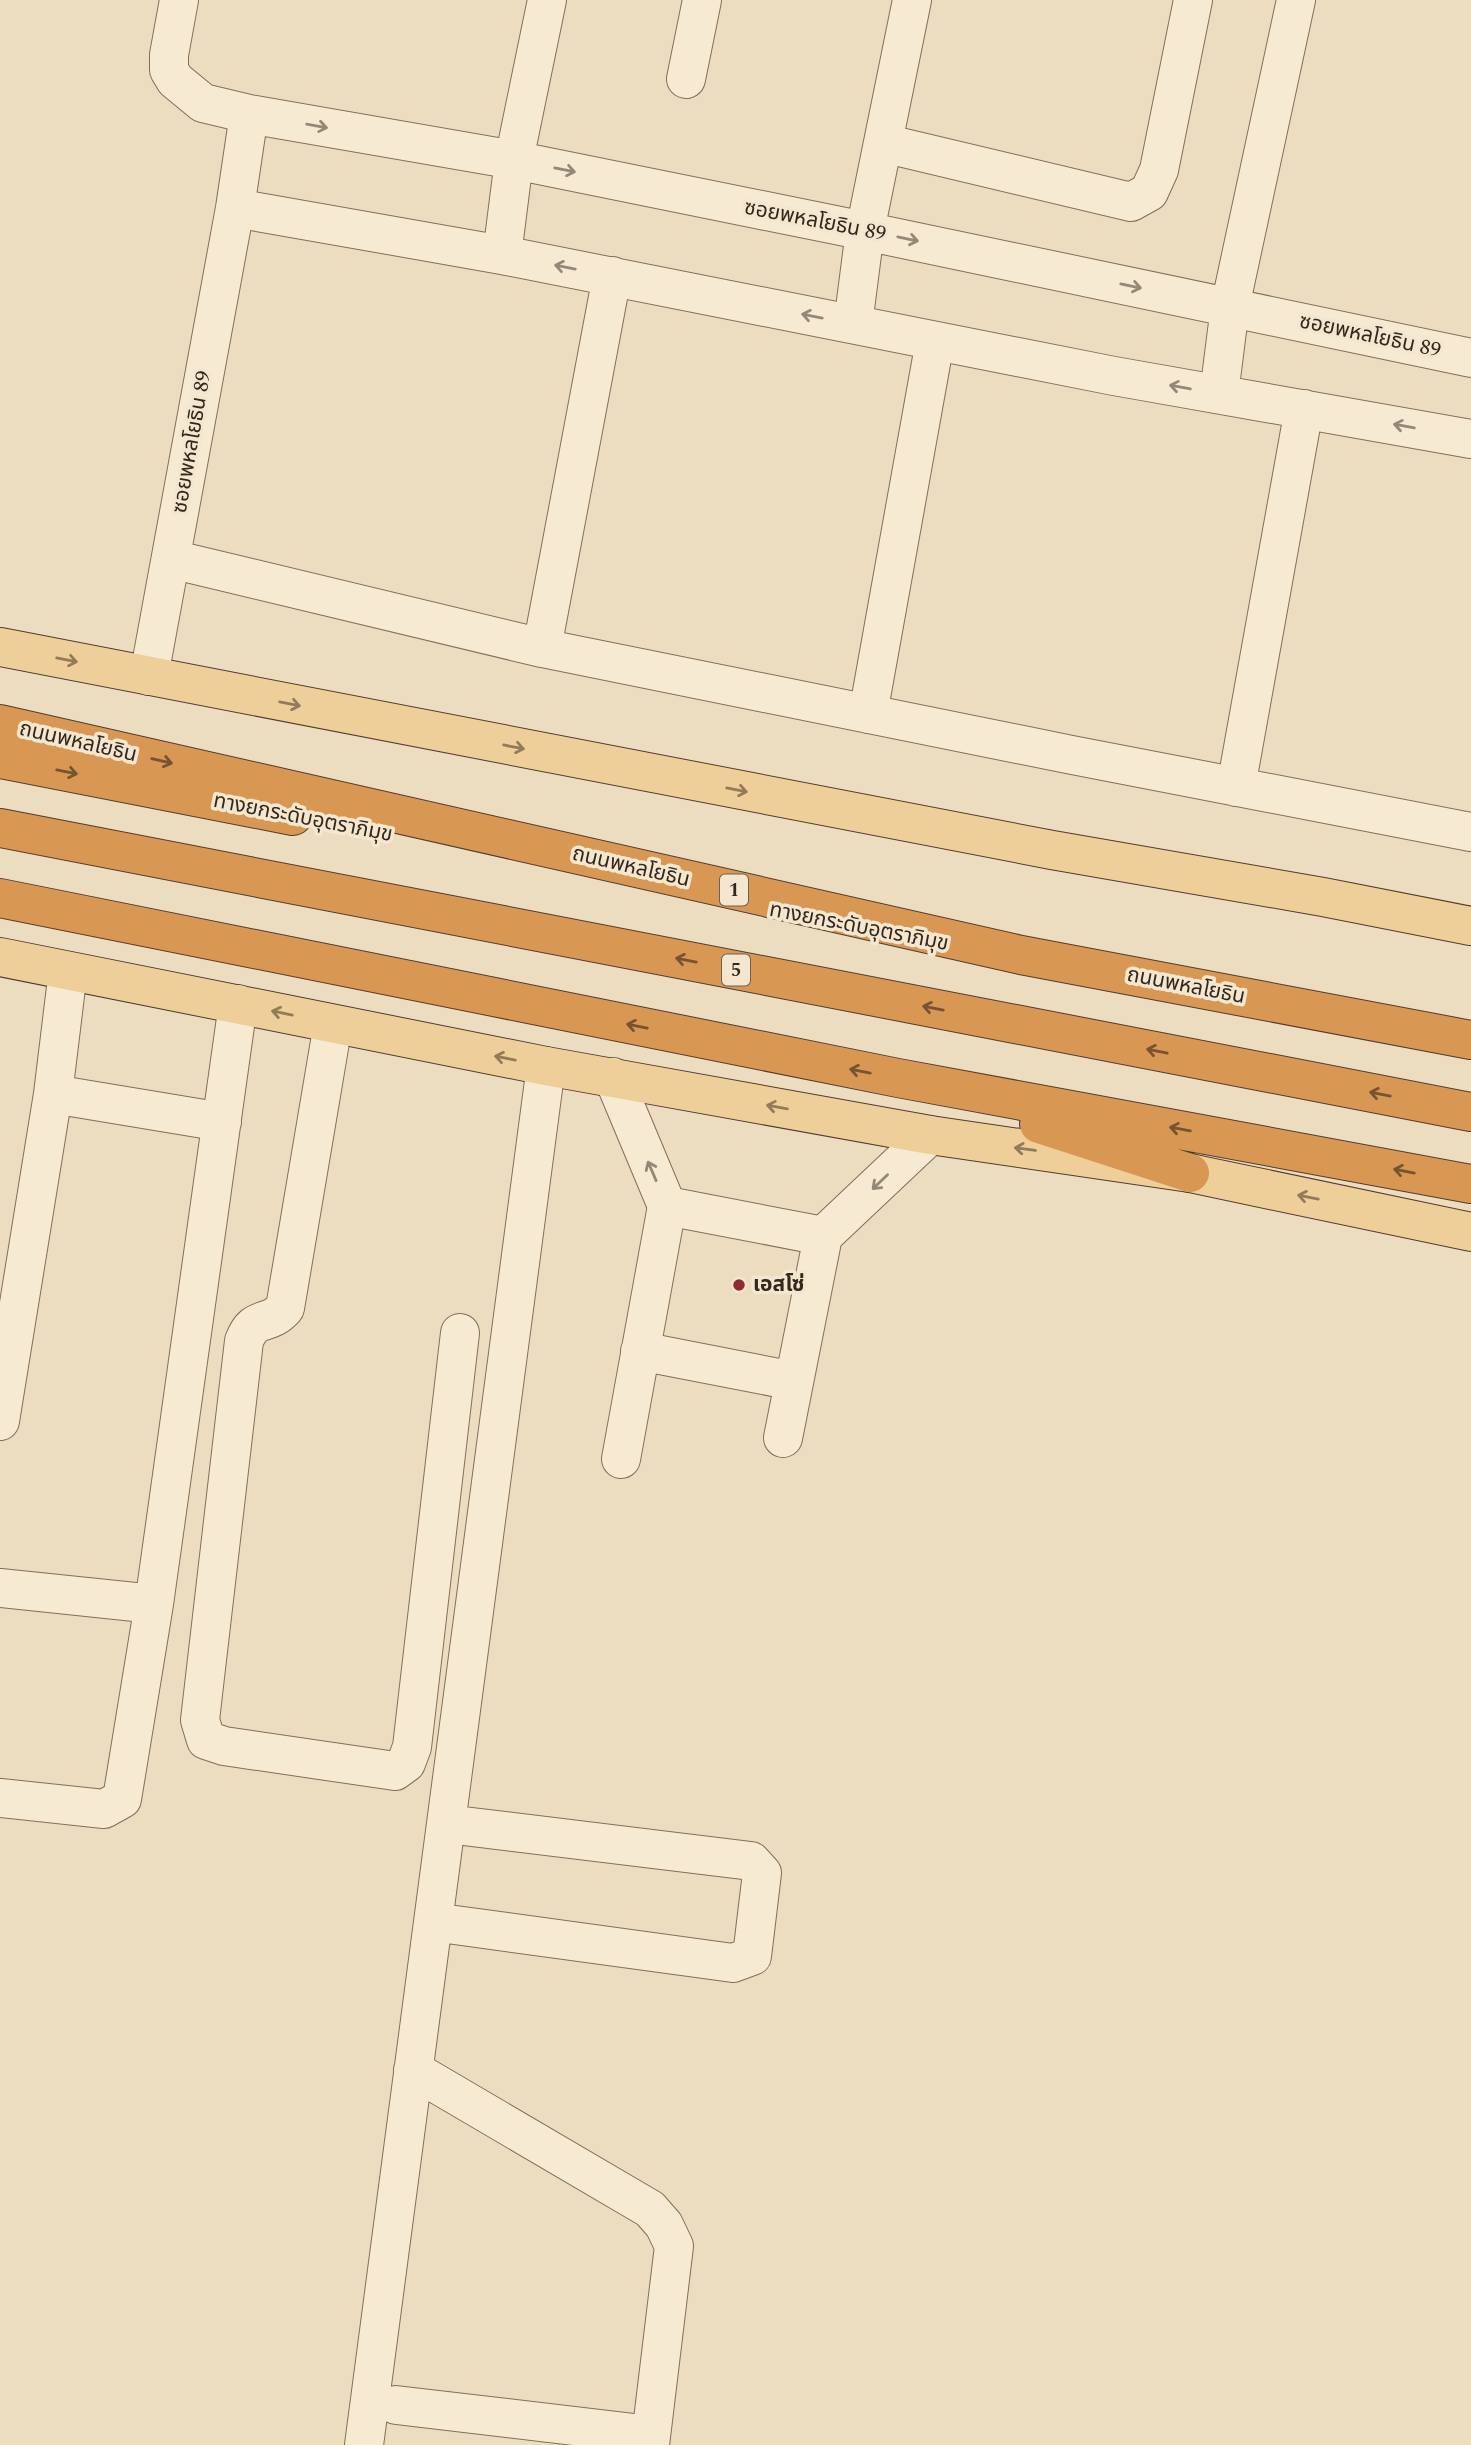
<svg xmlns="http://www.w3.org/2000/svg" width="1471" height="2445" viewBox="0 0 1471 2445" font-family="Spectral,'Noto Sans Thai',serif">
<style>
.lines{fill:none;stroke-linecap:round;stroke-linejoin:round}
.minor-casing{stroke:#846e59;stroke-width:40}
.major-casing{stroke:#513c2d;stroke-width:40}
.highway-casing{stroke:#513c2d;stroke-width:40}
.minor{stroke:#f7ead3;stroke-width:38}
.major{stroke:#eecf99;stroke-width:38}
.highway{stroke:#d89753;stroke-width:38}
.oneway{stroke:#968878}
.oneway2{stroke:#917b5b}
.oneway3{stroke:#765433}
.poi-dot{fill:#902c31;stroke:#f3e7cf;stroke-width:2.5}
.labels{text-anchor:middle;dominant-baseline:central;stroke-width:7;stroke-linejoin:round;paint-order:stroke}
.shield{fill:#f3e7cf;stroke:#6d6152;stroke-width:2}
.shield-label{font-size:19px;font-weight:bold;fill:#34271d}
.street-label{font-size:21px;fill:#34271d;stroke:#f3e7cf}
.poi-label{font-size:21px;font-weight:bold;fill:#34271d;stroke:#f3e7cf;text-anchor:start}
</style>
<rect width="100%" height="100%" fill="#ecdcc0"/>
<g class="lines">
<defs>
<path id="minor" d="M179,0L169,55V70L175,80L203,103L249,114L514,160L865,231L1471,358
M686,79L702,0
M883,143L1131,202L1149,192L1159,170L1193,0
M235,208L502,255L1114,376L1471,439
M502,255L514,160L547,0
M853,324L865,231L912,0
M1219,394L1230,307L1296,0
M171,559L542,648L1072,755L1471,832
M542,648L612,276
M149,676L235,208L249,114
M868,714L935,341
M1236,787L1304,409
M333,1024L285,1308C267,1328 255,1313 244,1341L200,1720L206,1740L224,1746L395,1771L406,1763L412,1747L460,1333
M613,1077L667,1206L823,1236L930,1135
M53,1094L222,1122
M640,1351L794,1381
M0,1421L53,1094L68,971
M783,1438L823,1236
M621,1459L667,1206
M0,1588L154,1604
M0,1798L104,1809L122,1799L154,1604L238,1004
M433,1922L733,1963L752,1956L762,1873L751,1861L447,1824
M413,2070L650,2209L664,2225L674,2246L650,2445
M396,2405L651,2435
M364,2445L546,1066"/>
<path id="major" d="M0,647L1052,850L1323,897L1471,926
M0,957L546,1066L930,1135L1190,1173L1471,1232"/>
<path id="highway" d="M0,724L1021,955L1471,1040
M0,759L293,816
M0,828L1471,1112
M0,898L898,1078L1471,1184
M1039,1124L1190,1173"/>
</defs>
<use href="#minor" class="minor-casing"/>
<use href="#major" class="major-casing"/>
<use href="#highway" class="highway-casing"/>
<use href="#minor" class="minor"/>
<use href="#major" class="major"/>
<use href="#highway" class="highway"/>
</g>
<defs><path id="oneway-shaft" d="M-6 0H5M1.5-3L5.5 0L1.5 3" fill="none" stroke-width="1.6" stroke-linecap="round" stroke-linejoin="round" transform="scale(1.75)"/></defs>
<g class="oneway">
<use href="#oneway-shaft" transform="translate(317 126) rotate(10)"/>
<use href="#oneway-shaft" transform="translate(565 170) rotate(11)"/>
<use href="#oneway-shaft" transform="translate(908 239) rotate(12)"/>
<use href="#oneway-shaft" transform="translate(565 267) rotate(-169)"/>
<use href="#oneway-shaft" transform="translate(1131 286) rotate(12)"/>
<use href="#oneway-shaft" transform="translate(812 316) rotate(-169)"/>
<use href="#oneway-shaft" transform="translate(1180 387) rotate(-170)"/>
<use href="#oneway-shaft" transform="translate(1404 426) rotate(-170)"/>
<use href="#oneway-shaft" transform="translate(652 1171) rotate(-113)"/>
<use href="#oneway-shaft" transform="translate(880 1182) rotate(136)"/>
</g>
<g class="oneway2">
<use href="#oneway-shaft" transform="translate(67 660) rotate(11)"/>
<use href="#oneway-shaft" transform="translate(290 704) rotate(11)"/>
<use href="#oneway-shaft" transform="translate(514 747) rotate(11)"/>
<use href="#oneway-shaft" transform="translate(737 790) rotate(11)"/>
<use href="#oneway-shaft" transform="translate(282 1013) rotate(-168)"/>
<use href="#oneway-shaft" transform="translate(505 1058) rotate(-169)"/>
<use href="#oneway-shaft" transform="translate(777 1107) rotate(-170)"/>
<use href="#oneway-shaft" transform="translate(1025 1149) rotate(-172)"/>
<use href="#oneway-shaft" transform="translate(1308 1197) rotate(-169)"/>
</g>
<g class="oneway3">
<use href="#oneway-shaft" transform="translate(162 761) rotate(13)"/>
<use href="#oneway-shaft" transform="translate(67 772) rotate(11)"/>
<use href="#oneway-shaft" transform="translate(686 960) rotate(-169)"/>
<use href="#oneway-shaft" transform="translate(933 1008) rotate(-169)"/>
<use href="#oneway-shaft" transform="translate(637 1026) rotate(-169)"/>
<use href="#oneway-shaft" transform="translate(1157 1051) rotate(-169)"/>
<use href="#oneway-shaft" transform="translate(860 1071) rotate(-169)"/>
<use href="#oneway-shaft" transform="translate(1380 1094) rotate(-169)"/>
<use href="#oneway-shaft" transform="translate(1180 1129) rotate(-170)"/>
<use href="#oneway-shaft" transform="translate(1404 1171) rotate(-169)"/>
</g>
<circle class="poi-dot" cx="739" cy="1285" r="7"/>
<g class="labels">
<g class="shield">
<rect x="720" y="874.5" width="28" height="31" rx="5"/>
<rect x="722" y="954.5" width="28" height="31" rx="5"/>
</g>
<g class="shield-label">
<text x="734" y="890">1</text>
<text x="736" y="970">5</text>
</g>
<g class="street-label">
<text transform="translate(815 221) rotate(11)">ซอยพหลโยธิน 89</text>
<text transform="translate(1370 336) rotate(12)">ซอยพหลโยธิน 89</text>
<text transform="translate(192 442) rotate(-80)">ซอยพหลโยธิน 89</text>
<text transform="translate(78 742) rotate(13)">ถนนพหลโยธิน</text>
<text transform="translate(303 818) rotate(11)">ทางยกระดับอุตราภิมุข</text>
<text transform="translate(631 867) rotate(13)">ถนนพหลโยธิน</text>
<text transform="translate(859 927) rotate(11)">ทางยกระดับอุตราภิมุข</text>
<text transform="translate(1186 986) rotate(11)">ถนนพหลโยธิน</text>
</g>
<g class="poi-label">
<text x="753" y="1285">เอสโซ่</text>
</g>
</g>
</svg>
